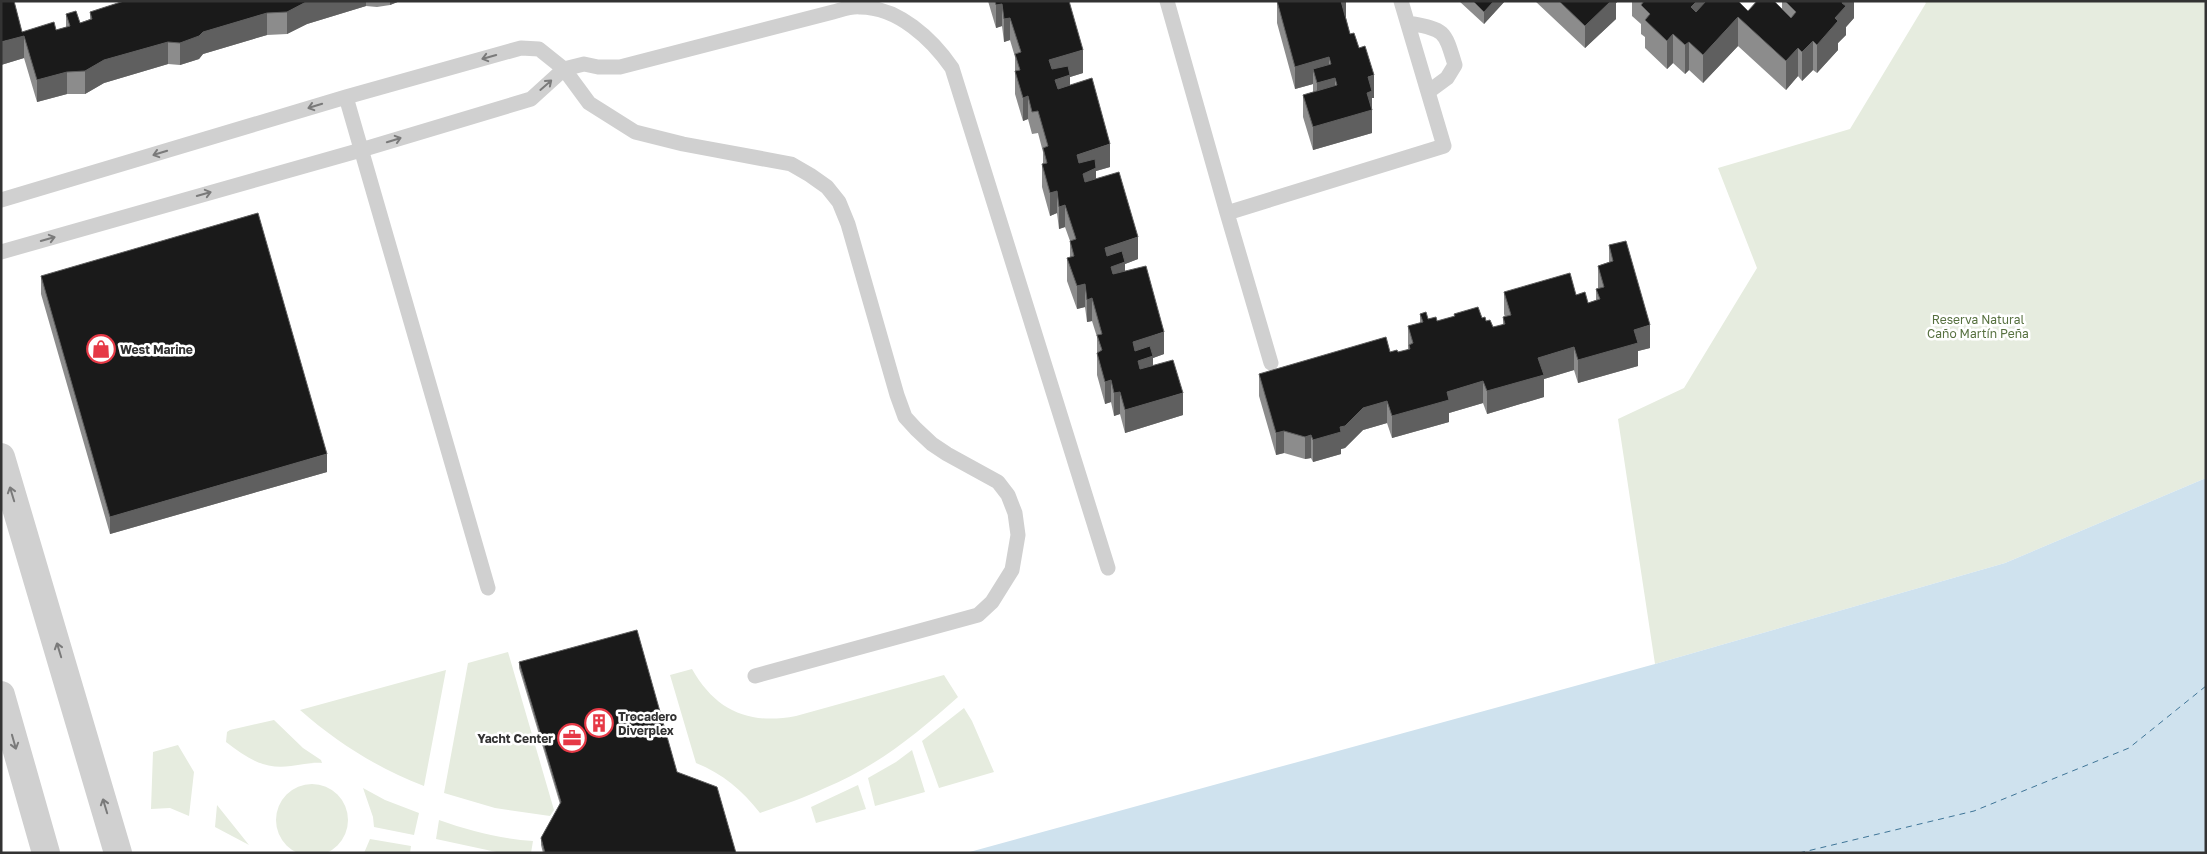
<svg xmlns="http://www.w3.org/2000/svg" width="2207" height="854" viewBox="0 0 2207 854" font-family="'Golos Text',sans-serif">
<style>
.green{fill:#e6ecdf}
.water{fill:#cfe2ee}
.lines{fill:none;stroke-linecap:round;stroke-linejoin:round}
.ferry{stroke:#3f7597;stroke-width:1;stroke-dasharray:6 5;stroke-linecap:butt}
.lane{stroke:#d0d0d0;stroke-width:15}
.street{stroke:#d0d0d0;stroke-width:28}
.wall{fill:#8c8c8c}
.shaded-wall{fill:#5f5f5f}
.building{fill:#1a1a1a;stroke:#5f5f5f}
.oneway{stroke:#7a7a7a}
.labels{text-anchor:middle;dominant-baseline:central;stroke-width:5;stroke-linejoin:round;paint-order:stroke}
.park-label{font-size:12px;fill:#56703f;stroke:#fff}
.poi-label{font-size:12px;font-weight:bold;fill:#333;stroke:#fff;text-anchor:start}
</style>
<rect width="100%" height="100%" fill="#fff"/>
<path class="green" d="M1924,1H2206V478L2005,563L1655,664L1618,419L1684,388L1757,268L1718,168L1850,129L1926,3Z
M508,652L554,810L550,816L495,808L444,793L468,663Z
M692,669C716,711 749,725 796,716L944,675L958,697C918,733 876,767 825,788C804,798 782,805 760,813C742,790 723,774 696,763L670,675Z
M446,670L424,786C379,769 336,742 300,710Z
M964,708L972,721L994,772L939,788L922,741Z
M274,720L303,748L321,760L322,763C311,762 302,765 291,766C264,770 247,758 226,742L227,732L230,730Z
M178,745L194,772L189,816L170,808L151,809L153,752Z
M912,750L925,792L875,806L868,778L896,762Z
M276 820a36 36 0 1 1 72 0a36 36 0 1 1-72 0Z
M858,785L866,809L816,823L811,807Z
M363,788L385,800L419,813L414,835L374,827L373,817Z
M217,805L249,845L215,827Z
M439,820C470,831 501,839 533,841L531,853H501L436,839Z
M370,839L411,846L410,853H364Z"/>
<path class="water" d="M2206,478V853H966L1655,664L2005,563Z"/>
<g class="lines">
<path class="ferry" d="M1799,853L1974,811L2129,748L2206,686"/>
<path class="lane" d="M1167,1L1227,213L1444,146L1401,1
M1408,23C1445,30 1444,29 1455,65L1447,78L1428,92
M346,97L488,588
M1,200L346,97L521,48L539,49L564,69L589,103L635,132L683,144L791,164L810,175L827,187L839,202L848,224L897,395L905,417L916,429L932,444L947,454L998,482L1008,495L1015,513L1018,535L1012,570L992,602L978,615L755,676
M1227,213L1271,363
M1,252L361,150L531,99L564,69L584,64L598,67H620L833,12C841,10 851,6 860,7C898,7 932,39 952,68L1108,568"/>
<path class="street" d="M1,457L118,853
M1,695L46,853"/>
</g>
<path class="wall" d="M14,1L22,32L56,30L66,27V14L80,23L90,19V12L124,1H400L390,5L377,7L366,6L307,24L287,34L267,35L203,54L199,59L180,65L168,64L104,83L85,94H67L37,102L24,58L1,65Z
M988,1H1069L1083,73L1070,77V85L1110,167L1096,171V179L1138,259L1125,264V271L1164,354L1153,358V366L1183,415L1125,433L1120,414L1114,416L1111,402L1105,404L1097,375V337L1092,321L1087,322L1085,307L1077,309L1067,281V258H1070V241L1065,227L1059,229L1057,213L1050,216L1042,187V164H1043V152L1038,133L1032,134L1028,119L1023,121L1015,94V57L1010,40L1004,42L1002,26L996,28Z
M1277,1H1346V18L1350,34L1374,98H1372V133L1313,150L1303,117V95L1313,92V84L1295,89L1277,23Z
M1459,1H1505L1484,24Z
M1535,1H1618L1616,3V19L1585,48Z
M1632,1H1704V3L1748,11L1782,10V1H1854V18L1846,27V35L1838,43V50L1817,73L1813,70L1802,81L1798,76L1786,90L1738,46L1703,83L1689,70L1685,74L1673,63L1667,69L1645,48V37L1641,34V24L1632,16Z
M1609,245L1650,348L1638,351V366L1578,383L1574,370L1544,379V397L1487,414L1483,403L1449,413V422L1392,438L1387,423L1363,430L1345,448L1341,449V454L1313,462L1311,458L1305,459L1284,453L1276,455L1259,396V374L1390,352H1398L1408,350V326L1420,323V314L1428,319L1437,321L1454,317V314L1482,318L1493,327L1503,325V317H1505L1504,314V292L1576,295L1588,303L1596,300V289H1598V266L1609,262Z
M41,276L327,472L110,534L41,294Z
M519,662L677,772L736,853H543L541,845V838L560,804L519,668Z"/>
<path class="shaded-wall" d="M308,1H366V6L307,24L287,34V12Z
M390,1H400L390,5Z
M1340,1H1346V21Z
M1494,1H1505L1484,24V12Z
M1608,1H1618L1616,3V19L1585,48V26Z
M1697,1H1704V22L1691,7Z
M1843,1H1854V18L1846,27V35L1838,43V50L1817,73V45L1835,18Z
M1002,4V26L996,28V5Z
M267,13V35L203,54L199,59L180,65V43L203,32Z
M1738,17V46L1703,83V55Z
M1010,18V40L1004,42V19Z
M1673,34V63L1667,69V41Z
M24,36V58L1,65V42Z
M1813,41V70L1802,81V52Z
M168,42V64L104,83L85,94V71L104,60Z
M1689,42V70L1685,74V45Z
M1798,48V76L1786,90V61Z
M1083,50V73L1070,77V97L1055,102L1049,60Z
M1329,57V79L1313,69V84L1295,89V67Z
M67,72V94L37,102V80Z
M1374,75V98H1372V133L1313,150V127L1368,77Z
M1335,78V101L1317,106V83Z
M1028,96V119L1023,121V98Z
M1110,144V167L1096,171V191L1083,196L1077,155Z
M1057,191V213L1050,216V193Z
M1065,205V227L1059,229V207Z
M1138,237V259L1125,264V285L1105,270V248Z
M1085,284V307L1077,309V286Z
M1092,298V321L1087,322V300Z
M1650,325V348L1638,351V366L1578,383V360L1634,330Z
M1164,332V354L1153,358V378L1138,383L1133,342Z
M1574,347V370L1544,379V397L1487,414V391L1538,358Z
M1111,380V402L1105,404V382Z
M1483,381V403L1449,413V422L1392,438V416L1447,392Z
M1120,392V414L1114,416V393Z
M1183,393V415L1125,433V410Z
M1387,401V423L1363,430L1345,448L1341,449V454L1313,462V440L1340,427L1363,408Z
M1284,431V453L1276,455V433Z
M1311,435V458L1305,459V437Z
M327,454V472L110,534V517Z"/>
<path class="building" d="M1,1H14L22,32L54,22L56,30L70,26L66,14L76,11L80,23L92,19L90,12L124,1H308L287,12L267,13L203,32L199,36L180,43L168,42L104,60L85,71L67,72L37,80L24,36L1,42Z
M995,1H1069L1083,50L1049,60L1052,69L1068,66L1070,75L1055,80L1058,89L1092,78L1110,144L1077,155L1079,163L1095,159L1096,168L1083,174L1085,182L1119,172L1138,237L1105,248L1107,256L1122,251L1125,262L1111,267L1113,274L1146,266L1164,332L1133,342L1135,351L1150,346L1153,356L1138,361L1140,369L1173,360L1183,393L1125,410L1120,392L1114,393L1111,380L1105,382L1097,353L1102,350L1097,335L1102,334L1092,298L1087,300L1085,284L1077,286L1067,258L1074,256L1070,241L1076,239L1065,205L1059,207L1057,191L1050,193L1042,164L1047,163L1043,148L1048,146L1038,111L1032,112L1028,96L1023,98L1015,71L1020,70L1015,54L1021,52L1010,18L1004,19L1002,4L996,5Z
M1277,1H1341L1350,34L1354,33L1359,48L1365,46L1374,75L1368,77L1372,91L1367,93L1372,110L1313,127L1303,95L1337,85L1335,78L1317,83L1313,69L1331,64L1329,57L1295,67Z
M1473,1H1494L1484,12Z
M1559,1H1611L1585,26Z
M1644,1H1697L1691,7L1696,12L1706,1H1738L1748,11L1757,1H1774L1791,18L1796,12L1785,1H1843L1842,3L1846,6L1835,18L1838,21L1817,45L1813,41L1802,52L1798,48L1786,61L1738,17L1703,55L1689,42L1685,45L1673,34L1667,41L1645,20L1650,14L1641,5Z
M258,213L327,454L110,517L41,276Z
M1626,241L1650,325L1634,330L1638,343L1578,360L1574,347L1538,358L1544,375L1487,391L1483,381L1447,392L1449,400L1392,416L1387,401L1363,408L1345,426L1340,427L1341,432L1313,440L1311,435L1305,437L1284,431L1276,433L1259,374L1386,337L1390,352L1397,350L1398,352L1410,349L1409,345L1413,343L1408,326L1423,322L1420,314L1426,312L1428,319L1436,317L1437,321L1455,316L1454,314L1478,307L1482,318L1485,317L1486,321L1490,320L1493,327L1505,324L1503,317L1511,315L1504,292L1570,273L1576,295L1585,292L1588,303L1600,299L1596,289L1604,287L1598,266L1613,261L1609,245Z
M637,630L677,772L717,787L736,853H545L541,838L561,802L519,662Z"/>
<defs><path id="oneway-shaft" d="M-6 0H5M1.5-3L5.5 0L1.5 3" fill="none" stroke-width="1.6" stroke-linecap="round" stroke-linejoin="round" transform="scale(1.25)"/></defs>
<g class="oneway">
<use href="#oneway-shaft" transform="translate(489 57) rotate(164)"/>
<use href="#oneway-shaft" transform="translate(546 85) rotate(-41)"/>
<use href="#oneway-shaft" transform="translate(315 106) rotate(163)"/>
<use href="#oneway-shaft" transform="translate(394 140) rotate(-17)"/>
<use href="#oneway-shaft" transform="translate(160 153) rotate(163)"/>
<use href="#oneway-shaft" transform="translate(204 194) rotate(-16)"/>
<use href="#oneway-shaft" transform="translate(48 239) rotate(-16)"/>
<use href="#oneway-shaft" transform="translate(12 494) rotate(-107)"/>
<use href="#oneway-shaft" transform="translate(59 650) rotate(-107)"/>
<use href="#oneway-shaft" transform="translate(14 742) rotate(74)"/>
<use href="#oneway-shaft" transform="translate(105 806) rotate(-107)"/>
</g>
<defs>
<symbol id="shop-ring" viewBox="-11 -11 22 22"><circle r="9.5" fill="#fff" stroke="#e63946" stroke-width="1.5"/><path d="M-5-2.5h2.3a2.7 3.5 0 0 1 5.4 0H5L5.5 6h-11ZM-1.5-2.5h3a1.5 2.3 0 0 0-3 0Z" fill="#e63946"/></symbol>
<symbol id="building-ring" viewBox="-11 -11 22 22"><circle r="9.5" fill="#fff" stroke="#e63946" stroke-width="1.5"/><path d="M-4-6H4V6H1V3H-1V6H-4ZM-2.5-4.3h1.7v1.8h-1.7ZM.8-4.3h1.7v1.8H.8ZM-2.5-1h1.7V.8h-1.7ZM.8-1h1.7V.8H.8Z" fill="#e63946"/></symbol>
<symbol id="office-ring" viewBox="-11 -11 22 22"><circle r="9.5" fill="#fff" stroke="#e63946" stroke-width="1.5"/><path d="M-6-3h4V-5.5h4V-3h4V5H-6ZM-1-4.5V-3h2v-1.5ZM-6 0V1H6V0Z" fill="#e63946"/></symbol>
</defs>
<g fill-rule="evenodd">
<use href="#shop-ring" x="85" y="333" width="32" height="32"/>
<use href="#building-ring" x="583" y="707" width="32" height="32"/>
<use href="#office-ring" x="556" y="722" width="32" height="32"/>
</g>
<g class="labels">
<g class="park-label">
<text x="1978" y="319">Reserva Natural<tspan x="1978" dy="14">Caño Martín Peña</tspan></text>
</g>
<g class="poi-label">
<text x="120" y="349">West Marine</text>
<text x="618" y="716">Trocadero<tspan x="618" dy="14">Diverplex</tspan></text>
<text x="553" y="738" text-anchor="end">Yacht Center</text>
</g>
</g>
<rect width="2207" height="854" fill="none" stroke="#333333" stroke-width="5"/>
</svg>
